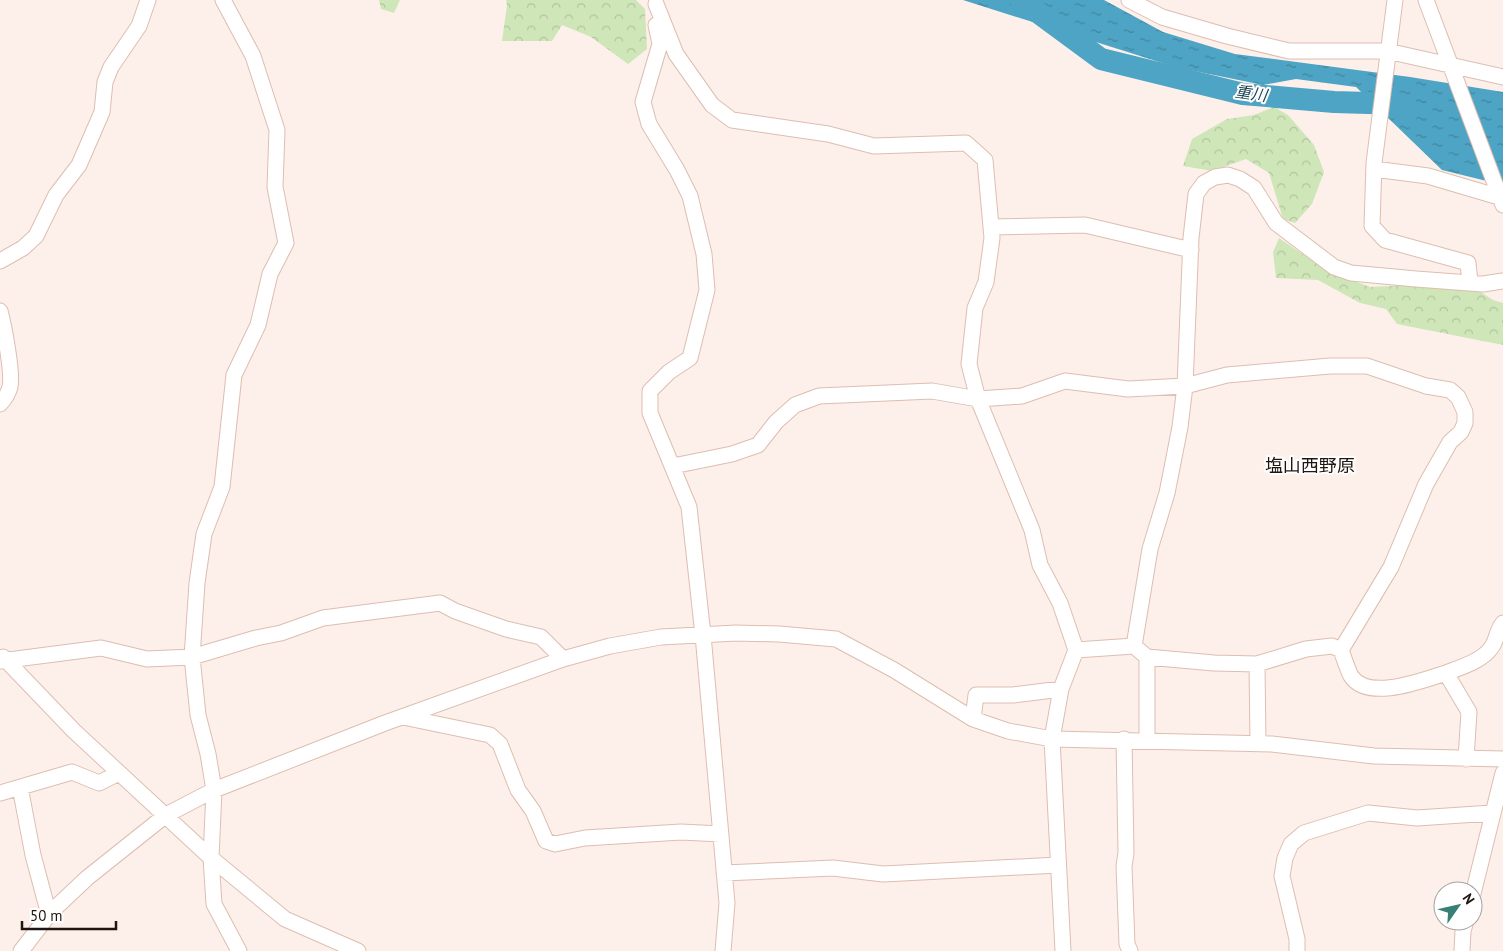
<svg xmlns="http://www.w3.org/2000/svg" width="1503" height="951" viewBox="0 0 1503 951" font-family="'PT Sans','Noto Sans JP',sans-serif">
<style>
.forest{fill:url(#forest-crowns)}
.water{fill:url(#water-ripples)}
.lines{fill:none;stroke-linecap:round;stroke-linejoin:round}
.river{stroke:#4ea4c4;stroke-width:22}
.minor-casing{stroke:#ddbeb0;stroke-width:17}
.minor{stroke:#fff;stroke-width:15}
.labels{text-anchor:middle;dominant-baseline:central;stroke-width:4;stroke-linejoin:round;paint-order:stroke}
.water-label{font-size:16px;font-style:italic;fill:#1d4352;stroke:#fff}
.quarter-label{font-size:18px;fill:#201611;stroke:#fff}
</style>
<defs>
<pattern id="forest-crowns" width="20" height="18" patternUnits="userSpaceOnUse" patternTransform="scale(1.25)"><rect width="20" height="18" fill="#cfe6b9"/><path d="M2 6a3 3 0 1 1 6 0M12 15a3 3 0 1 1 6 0" fill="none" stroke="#b1c59e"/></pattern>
<pattern id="water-ripples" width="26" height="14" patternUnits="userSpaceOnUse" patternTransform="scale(1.25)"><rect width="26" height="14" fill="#4ea4c4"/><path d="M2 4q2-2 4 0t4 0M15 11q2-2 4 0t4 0" fill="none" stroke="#40859e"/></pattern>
</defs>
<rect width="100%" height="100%" fill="#fdf0ea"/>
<path class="forest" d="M379,0H400L394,13L381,9Z
M506,0H636L645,9L647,49L628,64L591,37L562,25L552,41H502L507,5Z
M1274,107L1288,115L1314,145L1324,172L1312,204L1295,223L1283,219L1269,173L1246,159L1212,171L1183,166L1192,139L1227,119L1254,115Z
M1279,238L1326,270L1370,287L1412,285L1479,291L1493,300L1503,303V345L1397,324L1386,309L1360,303L1318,280L1276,278L1273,252Z"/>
<path class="water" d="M963,0H1104L1163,32L1235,54L1410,77L1503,92V185L1442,170L1356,87L1296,79L1263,85L1175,67Z"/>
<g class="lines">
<path class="river" d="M1021,0L1101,59L1243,94L1334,102L1402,104"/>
<defs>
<path id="minor" d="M223,0L253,56L277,130L275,187L286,243L270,274L258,325L234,375L222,487L204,534L197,583L192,657L198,715L208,754L214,790L211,858L214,904L239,951
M1129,0L1162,17L1227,36L1289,51H1387L1503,77
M1395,0L1374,163L1372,226L1385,240L1468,263L1470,282
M1426,0L1503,205
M656,4L676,54L712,105L732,120L828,134L874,146L966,143L985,160L992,238L986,282L975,308L969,364L978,399L1032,530L1040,565L1060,603L1076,650L1061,689L1052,739L1063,951
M656,25L660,44L643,102L649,124L677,170L690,196L704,254L707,290L690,358L669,372L650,391V413L689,507L703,635L727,903L723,951
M1374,169L1428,176L1499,197
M991,227L1085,225L1191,250
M0,261L23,248L36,236L56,195L79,165L102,112L105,82L111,67L139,26L148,0
M0,311C4,326 13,373 10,387C8,394 5,399 0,404
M673,466L732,454L758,445L776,422L795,405L819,396L932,391L978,399L1022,396L1065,381L1128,389L1185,386L1227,375L1330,366H1367L1426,386L1450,390L1458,397L1465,412V423L1461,432L1450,442L1426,484L1391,567L1341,650
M1134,646L1150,549L1167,493L1180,427L1185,386L1191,238L1196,194L1204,183L1215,177L1228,175L1240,179L1254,188L1276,223L1334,267L1351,273L1416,279L1483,284L1503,281
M1076,650L1134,646L1147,657L1214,663L1257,664L1306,649L1332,646L1341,650C1344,658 1347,668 1351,676C1368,702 1423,680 1446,673L1469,712L1466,759
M3,657L74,731L211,858L285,919L358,951
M0,661L101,648L147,659L192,657L256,638L281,633L323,618L440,603L455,611L506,629L541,637L563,659
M1257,664L1258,744
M1446,673C1461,667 1482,661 1491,648C1497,641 1496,631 1503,623
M403,717L490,735L500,744L518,790L533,811L546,841L555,844L585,838L681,832L721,834
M973,719L976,695H1013L1061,689
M1124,739L1126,853L1124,866L1127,944L1130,951
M1147,740V657
M20,787L33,855L49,915
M0,793L72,772L99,783L119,773
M724,873L833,868L883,874L1058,865
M1473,894L1503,773
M21,951L51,912L87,878L166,815L214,790L385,723L563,659L610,646L661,637L736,633L779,634L836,639L894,670L973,719L1008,731L1052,739L1272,744L1374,756L1503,759
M1297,951V939L1282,876L1285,858L1291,844L1304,833L1368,813L1417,818L1492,813
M1462,951L1463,931L1466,921"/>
</defs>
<use href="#minor" class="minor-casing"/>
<use href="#minor" class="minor"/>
</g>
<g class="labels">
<g class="water-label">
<text transform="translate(1251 93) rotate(8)">重川</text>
</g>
<g class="quarter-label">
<text x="1310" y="465">塩山西野原</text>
</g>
</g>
<g transform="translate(1458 906) rotate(56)"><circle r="24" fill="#ffffff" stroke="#a6a2a0"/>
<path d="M0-4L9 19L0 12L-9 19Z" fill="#387f78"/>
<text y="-8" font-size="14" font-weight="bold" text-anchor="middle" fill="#201611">N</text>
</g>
<path d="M22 921v8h94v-8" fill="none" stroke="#201611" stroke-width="2.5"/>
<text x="30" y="921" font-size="15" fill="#201611" stroke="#ffffff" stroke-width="4" paint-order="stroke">50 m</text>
</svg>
